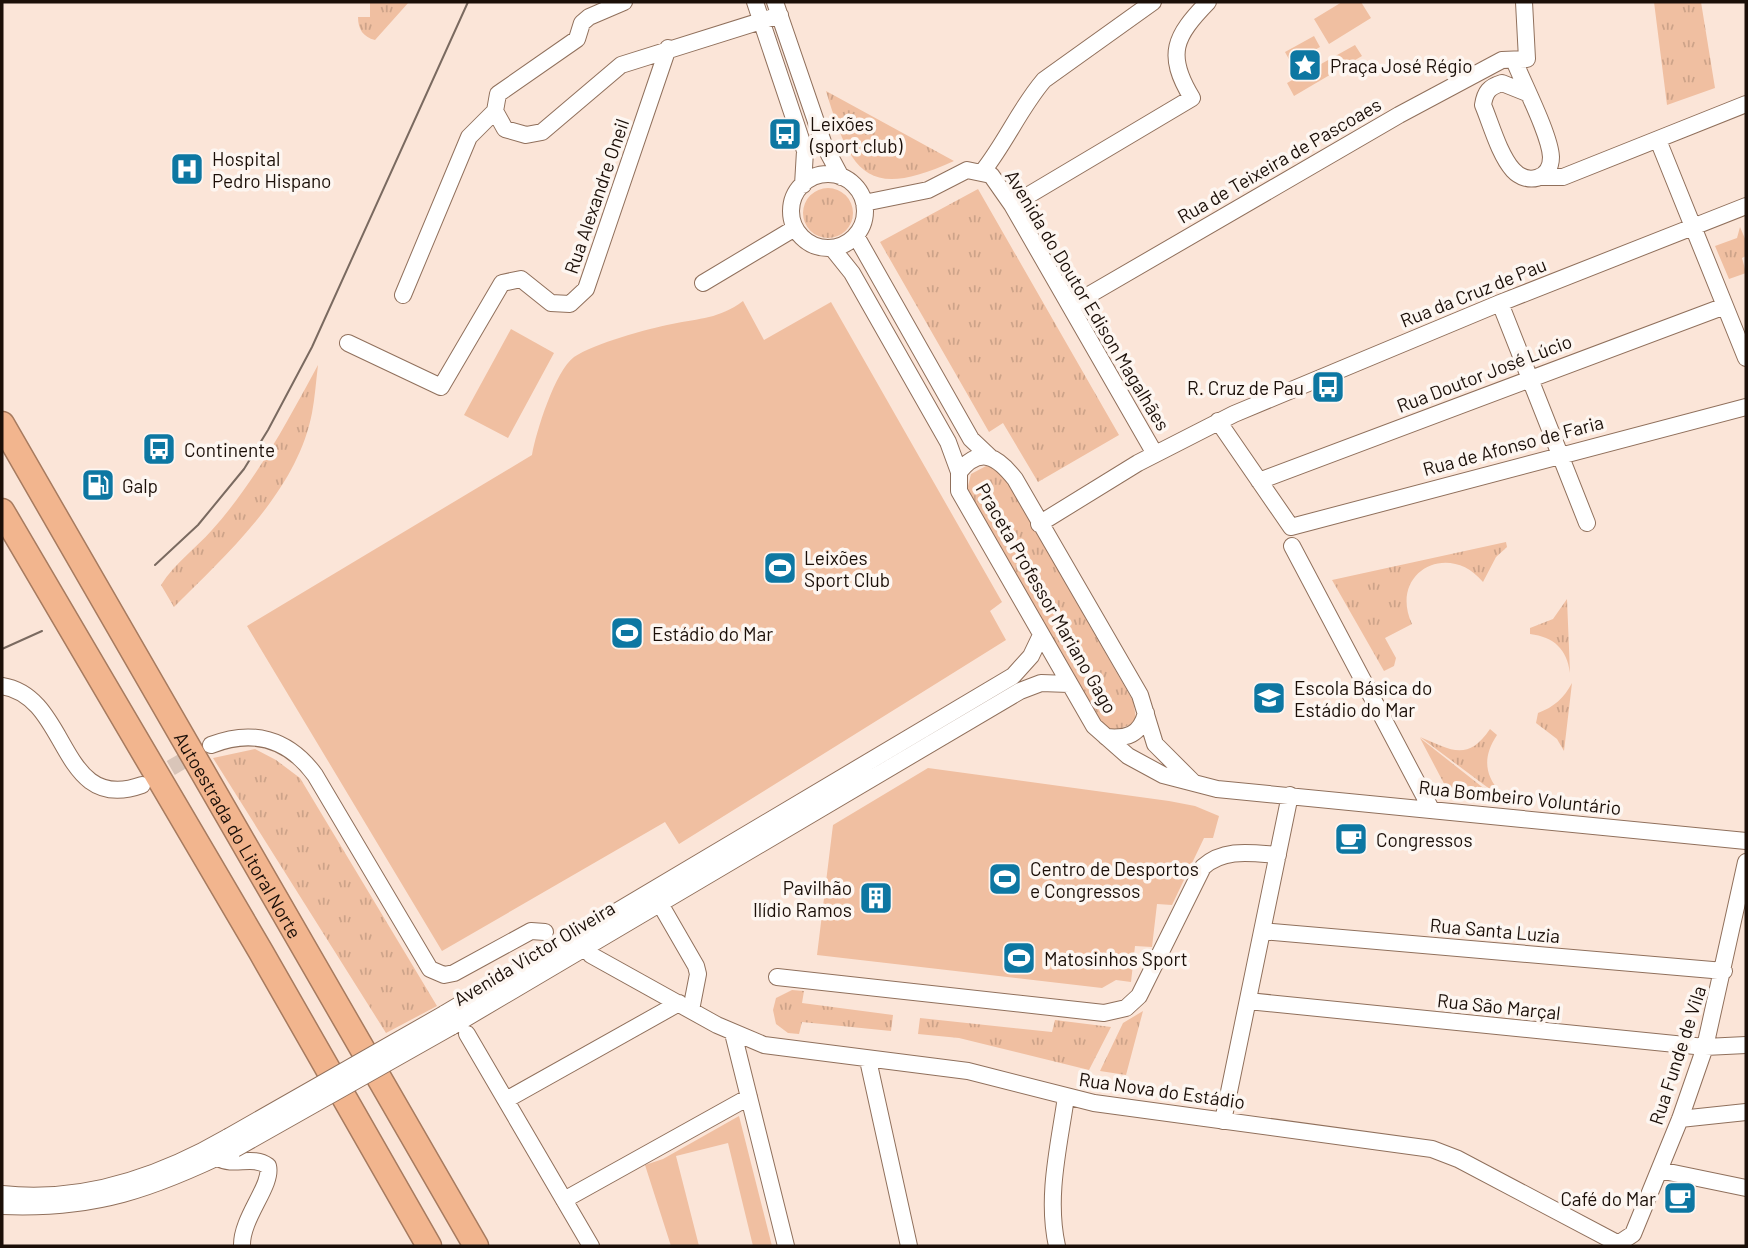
<svg xmlns="http://www.w3.org/2000/svg" width="1748" height="1248" viewBox="0 0 1748 1248" font-family="Barlow,sans-serif">
<style>
.grass{fill:url(#grass-tufts)}
.garden{fill:#f0bfa1}
.lines{fill:none;stroke-linecap:round;stroke-linejoin:round}
.minor-tunnel{stroke:#d9c5b9;stroke-width:16;stroke-dasharray:16 8;stroke-linecap:butt}
.minor-casing{stroke:#90705c;stroke-width:18}
.highway-casing{stroke:#a77b5f;stroke-width:27}
.minor{stroke:#fff;stroke-width:16}
.highway{stroke:#f2b58e;stroke-width:24}
.tram{stroke:#7a6a60;stroke-width:2}
.minor-bridge-casing{stroke:#90705c;stroke-width:18;stroke-linecap:butt}
.minor-bridge{stroke:#fff;stroke-width:16}
.labels{text-anchor:middle;dominant-baseline:central;stroke-width:7;stroke-linejoin:round;paint-order:stroke}
.poi-label{font-size:19px;fill:#1b0f08;stroke:#fdf6f1;text-anchor:start}
.street-label{font-size:19px;fill:#1b0f08;stroke:#fdf6f1}
</style>
<defs>
<pattern id="grass-tufts" width="24" height="20" patternUnits="userSpaceOnUse" patternTransform="scale(1.75)"><rect width="24" height="20" fill="#f0bfa1"/><path d="M3 7l-1-3M5 7V3M7 7l1-3M15 17l-1-3M17 17v-4M19 17l1-3" fill="none" stroke="#cda389"/></pattern>
</defs>
<rect width="100%" height="100%" fill="#fbe5d8"/>
<path class="grass" d="M370,2H409L375,40C363,37 358,29 358,17H370Z
M1654,2H1701L1715,88L1667,105Z
M826,91L954,161C866,201 851,173 826,91Z
M803 213a25 25 0 1 1 50 0a25 25 0 1 1-50 0Z
M978,189L1119,435L1038,482L1003,423L989,432L880,242Z
M1740,227L1746,241V256L1742,258L1746,273L1729,279L1715,246L1737,238Z
M318,365C316,381 315,397 312,413C297,491 228,553 174,607L161,585C175,563 195,549 212,530C256,481 287,422 318,365Z
M986,466L997,469L1004,476L1133,701L1136,718L1132,724L1113,731L1098,719L967,490L971,474Z
M1506,542L1507,547L1496,557L1483,582C1449,540 1388,572 1412,624L1385,638L1396,658L1394,666L1384,671L1332,580Z
M1567,599L1570,673C1567,649 1554,637 1530,634V628L1553,619Z
M1572,683L1564,751L1557,739L1536,723L1538,713C1554,707 1564,698 1572,683Z
M1490,729L1497,735C1483,756 1484,774 1500,792L1491,790L1420,737C1450,749 1467,763 1490,729Z
M1420,738L1500,801L1450,795Z
M255,749L276,760L300,778L437,1006L386,1033L213,758Z
M792,990L804,991L802,1003L893,1015L891,1031L802,1022L799,1034L788,1033L776,1024L773,1010L776,998Z
M1143,1011L1126,1075L1100,1071L1123,1023Z
M920,1018L1052,1032L1055,1020L1111,1027L1089,1070L959,1038L918,1034Z"/>
<path class="garden" d="M1342,2H1361L1371,18L1329,44L1314,19Z
M1314,36L1320,47L1291,63L1285,52Z
M1355,45L1362,56L1294,96L1287,83Z
M743,301L764,340L831,302L1002,602L990,611L1006,640L679,844L665,822L442,951L247,626L532,455C536,432 555,371 574,357C595,343 647,329 672,324C700,318 719,319 743,301Z
M511,329L554,353L508,438L464,415Z
M928,768L1169,801L1195,806L1219,816L1213,838H1204L1172,905L1157,904L1152,947L1135,946L1131,982L1116,980L1102,988L817,955L833,825Z
M739,1116L772,1246H753L728,1143L676,1156L699,1246H671L645,1165L663,1159Z"/>
<g class="lines">
<path class="minor-tunnel" d="M150,780L200,751"/>
<defs>
<path id="minor" d="M624,2L589,17L582,23L577,39L498,94L495,111L505,129L526,135L542,132L621,65L780,15
M755,2L805,151L803,185
M775,2L824,145L841,177
M1514,60C1523,83 1550,135 1551,157C1551,180 1527,185 1513,170C1499,154 1491,124 1483,105C1485,92 1489,87 1502,83L1527,93
M1658,140L1746,358
M983,171C1006,142 1020,108 1044,80L1153,2
M791 211a37 37 0 1 1 74 0a37 37 0 1 1-74 0Z
M1539,177H1563L1746,104
M864,203L928,190L967,170L991,175L1012,205L1155,454
M1012,205L1192,98C1165,54 1175,36 1208,2
M856,236L971,439L990,457
M832,248L852,273L948,442L959,472
M703,283L795,228
M403,295L469,137L495,111
M1500,303L1587,523
M1070,306L1399,115L1502,60L1527,59L1524,2
M348,343L441,387L502,283L521,279L551,303L570,304L586,289L668,48
M1218,421L1291,527L1746,407
M1259,481L1725,306
M1039,524L1138,463L1234,414L1500,303L1746,206
M1292,546L1431,809
M2,686C71,697 58,815 142,785
M1106,737C1127,739 1140,735 1146,713
M211,745C252,729 288,738 315,775L430,969L444,975L454,973L531,931L545,932
M1194,783L1155,744L1140,695L1015,479C997,456 980,446 959,472V491L1094,726L1128,756L1163,775L1217,789L1746,841
M655,895L696,966L698,974L691,1010
M1262,931L1724,971
M591,955L717,1025L764,1045L968,1071L1094,1103L1432,1149L1458,1159L1617,1243
M777,977L1104,1013L1126,1008L1139,996L1203,867C1224,848 1251,853 1278,855
M1248,1001L1705,1047L1746,1045
M444,1014L1013,676L1031,656L1041,635
M451,1027L1020,691L1041,683L1069,684
M733,1033L786,1246
M467,1034L591,1246
M868,1060L909,1246
M506,1100L679,1003
M1680,1119L1746,1112
M1223,1121L1290,795
M218,1158C235,1167 252,1155 268,1166C273,1185 241,1218 242,1246
M1659,1170L1746,1188
M2,1194C83,1203 159,1177 228,1137
M564,1200L749,1097
M2,1206C95,1210 153,1189 235,1149
M1057,1246C1046,1197 1059,1146 1066,1097
M1615,1246L1633,1234L1680,1119L1705,1047L1746,862"/>
<g id="highway">
<path id="s1" d="M2,424L476,1246"/>
<path d="M2,511L261,952L429,1246"/>
</g>
</defs>
<use href="#minor" class="minor-casing"/>
<use href="#highway" class="highway-casing"/>
<use href="#minor" class="minor"/>
<use href="#highway" class="highway"/>
<path class="tram" d="M155,565L198,525L244,469L268,430L312,347L468,2
M2,649L42,631"/>
<defs>
<path id="minor-bridge" d="M228,1137L444,1014
M235,1149L451,1027"/>
</defs>
<use href="#minor-bridge" class="minor-bridge-casing"/>
<use href="#minor-bridge" class="minor-bridge"/>
</g>
<defs>
<symbol id="sight-square" viewBox="-11 -11 22 22"><rect x="-9" y="-9" width="18" height="18" rx="4" fill="#0d77a2" stroke="#fdf6f1"/><path d="M0-6L1.8-2.2L6-1.7L2.9 1.2L3.7 5.4L0 3.3L-3.7 5.4L-2.9 1.2L-6-1.7L-1.8-2.2Z" fill="#fff"/></symbol>
<symbol id="bus-square" viewBox="-11 -11 22 22"><rect x="-9" y="-9" width="18" height="18" rx="4" fill="#0d77a2" stroke="#fdf6f1"/><path d="M-5-6H5V4H4V6H2V4H-2V6H-4V4H-5ZM-3.5-4V0h7V-4ZM-3.5 1.2v1.5H-2V1.2ZM2 1.2v1.5H3.5V1.2Z" fill="#fff"/></symbol>
<symbol id="hospital-square" viewBox="-11 -11 22 22"><rect x="-9" y="-9" width="18" height="18" rx="4" fill="#0d77a2" stroke="#fdf6f1"/><path d="M-5-5h3v3.5h4V-5h3V5h-3V1.5h-4V5h-3Z" fill="#fff"/></symbol>
<symbol id="fuel-square" viewBox="-11 -11 22 22"><rect x="-9" y="-9" width="18" height="18" rx="4" fill="#0d77a2" stroke="#fdf6f1"/><path d="M-5.5-6h7V0h2V4h1.3V-2.5L3-4.5l.8-.8L6-3V5H2.5V1h-1V6h-7ZM-4.2-4.7v3.2H.2V-4.7Z" fill="#fff"/></symbol>
<symbol id="stadium-square" viewBox="-11 -11 22 22"><rect x="-9" y="-9" width="18" height="18" rx="4" fill="#0d77a2" stroke="#fdf6f1"/><path d="M0-5a6.5 5 0 1 0 0 10a6.5 5 0 1 0 0-10ZM-3.5-1.8h7v3.6h-7Z" fill="#fff"/></symbol>
<symbol id="school-square" viewBox="-11 -11 22 22"><rect x="-9" y="-9" width="18" height="18" rx="4" fill="#0d77a2" stroke="#fdf6f1"/><path d="M0-5L7-2L0 1L-7-2ZM-4 1L0 2.5L4 1V4Q0 6-4 4Z" fill="#fff"/></symbol>
<symbol id="cafe-square" viewBox="-11 -11 22 22"><rect x="-9" y="-9" width="18" height="18" rx="4" fill="#0d77a2" stroke="#fdf6f1"/><path d="M-5.5-4.5H6V0H3Q3 3.5 0 3.5H-2.5Q-5.5 3.5-5.5 0ZM3-3.2v2h1.7v-2ZM-6 4.5H4V6H-6Z" fill="#fff"/></symbol>
<symbol id="building-square" viewBox="-11 -11 22 22"><rect x="-9" y="-9" width="18" height="18" rx="4" fill="#0d77a2" stroke="#fdf6f1"/><path d="M-4-6H4V6H1V3H-1V6H-4ZM-2.5-4.3h1.7v1.8h-1.7ZM.8-4.3h1.7v1.8H.8ZM-2.5-1h1.7V.8h-1.7ZM.8-1h1.7V.8H.8Z" fill="#fff"/></symbol>
</defs>
<g fill-rule="evenodd">
<use href="#sight-square" x="1286" y="46" width="38" height="38"/>
<use href="#bus-square" x="766" y="115" width="38" height="38"/>
<use href="#hospital-square" x="168" y="150" width="38" height="38"/>
<use href="#bus-square" x="1309" y="368" width="38" height="38"/>
<use href="#bus-square" x="140" y="430" width="38" height="38"/>
<use href="#fuel-square" x="79" y="466" width="38" height="38"/>
<use href="#stadium-square" x="761" y="549" width="38" height="38"/>
<use href="#stadium-square" x="608" y="614" width="38" height="38"/>
<use href="#school-square" x="1250" y="679" width="38" height="38"/>
<use href="#cafe-square" x="1332" y="820" width="38" height="38"/>
<use href="#stadium-square" x="986" y="860" width="38" height="38"/>
<use href="#building-square" x="857" y="879" width="38" height="38"/>
<use href="#stadium-square" x="1000" y="939" width="38" height="38"/>
<use href="#cafe-square" x="1661" y="1179" width="38" height="38"/>
</g>
<g class="labels">
<g class="poi-label">
<text x="1330" y="65">Praça José Régio</text>
<text x="810" y="123">Leixões<tspan x="810" dy="22">(sport club)</tspan></text>
<text x="212" y="158">Hospital<tspan x="212" dy="22">Pedro Hispano</tspan></text>
<text x="1304" y="387" text-anchor="end">R. Cruz de Pau</text>
<text x="184" y="449">Continente</text>
<text x="122" y="485">Galp</text>
<text x="804" y="557">Leixões<tspan x="804" dy="22">Sport Club</tspan></text>
<text x="652" y="633">Estádio do Mar</text>
<text x="1294" y="687">Escola Básica do<tspan x="1294" dy="22">Estádio do Mar</tspan></text>
<text x="1376" y="839">Congressos</text>
<text x="1030" y="868">Centro de Desportos<tspan x="1030" dy="22">e Congressos</tspan></text>
<text x="852" y="887" text-anchor="end">Pavilhão<tspan x="852" dy="22">Ilídio Ramos</tspan></text>
<text x="1044" y="958">Matosinhos Sport</text>
<text x="1656" y="1198" text-anchor="end">Café do Mar</text>
</g>
<g class="street-label">
<text transform="translate(1279 160) rotate(-30)">Rua de Teixeira de Pascoaes</text>
<text transform="translate(596 196) rotate(-71)">Rua Alexandre Oneil</text>
<text transform="translate(1473 292) rotate(-22)">Rua da Cruz de Pau</text>
<text transform="translate(1088 300) rotate(59)">Avenida do Doutor Edison Magalhães</text>
<text transform="translate(1484 373) rotate(-21)">Rua Doutor José Lúcio</text>
<text transform="translate(1513 445) rotate(-15)">Rua de Afonso de Faria</text>
<text transform="translate(1047 598) rotate(60)">Praceta Professor Mariano Gago</text>
<text transform="translate(1520 797) rotate(6)">Rua Bombeiro Voluntário</text>
<text stroke="none"><textPath href="#s1" startOffset="474">Autoestrada do Litoral Norte</textPath></text>
<text transform="translate(1495 930) rotate(5)">Rua Santa Luzia</text>
<text transform="translate(534 953) rotate(-31)">Avenida Victor Oliveira</text>
<text transform="translate(1499 1006) rotate(6)">Rua São Marçal</text>
<text transform="translate(1677 1055) rotate(-72)">Rua Funde de Vila</text>
<text transform="translate(1162 1090) rotate(8)">Rua Nova do Estádio</text>
</g>
</g>
<rect width="1748" height="1248" fill="none" stroke="#1b0f08" stroke-width="7"/>
</svg>
